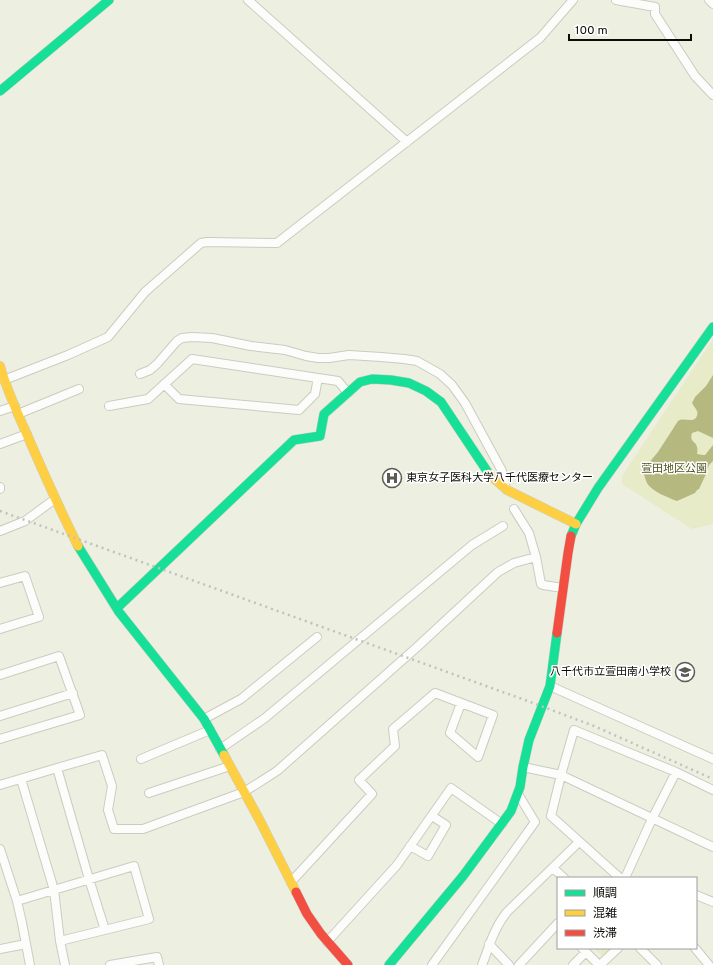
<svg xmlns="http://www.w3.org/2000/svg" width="713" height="965" viewBox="0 0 713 965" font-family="Overpass,'Noto Sans JP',sans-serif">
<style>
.green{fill:#e7ebc8}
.water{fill:#b5b980}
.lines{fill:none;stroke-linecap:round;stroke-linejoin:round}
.street-casing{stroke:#caccc1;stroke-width:10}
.fast-casing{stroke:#caccc1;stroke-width:10}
.slow-casing{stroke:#caccc1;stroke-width:10}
.jam-casing{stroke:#caccc1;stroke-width:10}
.street{stroke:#fcfdfa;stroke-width:8}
.fast{stroke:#16e098;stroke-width:9}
.slow{stroke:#ffcf43;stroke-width:9}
.jam{stroke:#f24e42;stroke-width:9}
.rail{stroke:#c1c1be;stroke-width:2.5;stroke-dasharray:2 4;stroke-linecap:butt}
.labels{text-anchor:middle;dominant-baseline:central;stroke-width:3;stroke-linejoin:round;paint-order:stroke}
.park-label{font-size:11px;fill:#51541c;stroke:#fff}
.poi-label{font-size:11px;fill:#0b0c05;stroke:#fff;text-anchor:start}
</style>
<rect width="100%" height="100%" fill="#edefe1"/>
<path class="green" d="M713,339V524L692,529L622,484V476Z
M594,948H615L604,958Z"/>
<path class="water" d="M713,375V438L698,431L692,433C689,442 696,441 697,447C698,450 697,452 697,454L703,455H705L713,445V461L709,465L706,474L699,489L697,490L695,493L677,501C669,498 651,491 647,483C645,479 645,475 642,471L658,452L678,421C684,417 690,423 696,418C700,411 695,409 692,403L695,397L706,386Z"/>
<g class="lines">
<defs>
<path id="street" d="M248,0L407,142
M616,0L655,7V14L695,76L713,95
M709,0L713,4
M140,374L150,370L157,364L177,341L182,338L192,337L212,338L251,346L285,350L306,356L318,358H329L349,355L381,357L404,359L417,361L440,374L452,385L465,403L502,471L506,489
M4,380L68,355L108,337L145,292L201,243L207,242L277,243L540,38L573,0
M164,384L179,399L299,410L315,394L318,378
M109,406L148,399L192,359L338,381L348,393
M0,411L15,406
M18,414L79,389
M0,444L27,434
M0,487V489
M514,509L529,533L536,557L541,584L543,585L563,588
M0,531L25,521L55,499
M0,583L25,576L39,617L0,629
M0,675L59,656L80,715L0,739
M550,686L713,759
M0,716L73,693
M204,719L241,699L317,637
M220,749L265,718L472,545L503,526
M141,759L210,730
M523,767L561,775L713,847
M57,768L102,755L112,786L108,810L114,829H143L244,792L277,771L416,648L498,572L514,563L536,557
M21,779L54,890L60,941L65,965
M0,785L57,768L89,879L105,930
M149,793L230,766
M410,846L428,856L446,825L432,816
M0,849L17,901L22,923L30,965
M553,868L564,878
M620,878L551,816L561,775L574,730L676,772L713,790
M625,878L652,819L676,772
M291,882L372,794L359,780L395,746L393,729L435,693L493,715L478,757L450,733L461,703
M696,895L713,902
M17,901L134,866L149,919L60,941
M327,942L397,865L451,788L502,824
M489,944L509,965
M582,948L599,965
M640,948L657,965
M695,948L709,965
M0,949L26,944
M110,965L157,957L159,965
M432,965L535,822L518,794
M482,965C489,947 494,928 507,912L579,842
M519,965L558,923
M573,965L586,952
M600,965L618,948"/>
<path id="fast" d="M0,91L109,0
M571,536L576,524L598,488L713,327
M78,546L119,612L204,719L224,755
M117,608L294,440L320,436L324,414L360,382L372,379L391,380L409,383L426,391L441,402L489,474
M389,965L463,876L511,811L520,787L523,767L529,740L550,686L557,633"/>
<path id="slow" d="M0,366C7,391 18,414 28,437C44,474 60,510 78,546
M489,474L507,490L576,524
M224,755L259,819L296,892"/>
<path id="jam" d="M557,633L568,553L571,536
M296,892L307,914L321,934L348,965"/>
</defs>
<use href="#street" class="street-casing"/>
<use href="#fast" class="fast-casing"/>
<use href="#slow" class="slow-casing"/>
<use href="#jam" class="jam-casing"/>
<use href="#street" class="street"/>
<use href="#fast" class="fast"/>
<use href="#slow" class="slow"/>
<use href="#jam" class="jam"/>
<path class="rail" d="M0,511L525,700L594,726L713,779"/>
</g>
<defs>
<symbol id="hospital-ring" viewBox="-11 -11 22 22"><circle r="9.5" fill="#fff" stroke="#5a5b52" stroke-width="1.5"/><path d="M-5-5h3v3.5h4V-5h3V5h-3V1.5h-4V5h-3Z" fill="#5a5b52"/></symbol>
<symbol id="school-ring" viewBox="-11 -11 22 22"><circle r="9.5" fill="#fff" stroke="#5a5b52" stroke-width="1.5"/><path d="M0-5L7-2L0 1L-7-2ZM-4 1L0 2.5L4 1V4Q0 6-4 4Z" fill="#5a5b52"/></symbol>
</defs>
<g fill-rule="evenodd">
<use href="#hospital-ring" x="381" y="467" width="22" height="22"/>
<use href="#school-ring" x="674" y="661" width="22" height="22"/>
</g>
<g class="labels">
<g class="park-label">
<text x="674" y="469">萱田地区公園</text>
</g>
<g class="poi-label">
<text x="406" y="478">東京女子医科大学八千代医療センター</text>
<text x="671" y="672" text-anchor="end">八千代市立萱田南小学校</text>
</g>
</g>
<rect x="557" y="877" width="140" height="72" fill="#ffffff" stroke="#9d9e9b"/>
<rect x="565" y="890" width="20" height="6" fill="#16e098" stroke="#9d9e9b"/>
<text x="593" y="897" font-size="12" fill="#0b0c05">順調</text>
<rect x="565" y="910" width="20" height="6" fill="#ffcf43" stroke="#9d9e9b"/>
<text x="593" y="917" font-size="12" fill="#0b0c05">混雑</text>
<rect x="565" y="930" width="20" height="6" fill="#f24e42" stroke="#9d9e9b"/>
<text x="593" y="937" font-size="12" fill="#0b0c05">渋滞</text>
<path d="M569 34v6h122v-6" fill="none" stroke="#0b0c05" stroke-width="2"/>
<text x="575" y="34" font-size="12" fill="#0b0c05" stroke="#ffffff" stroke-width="3" paint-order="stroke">100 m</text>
</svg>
